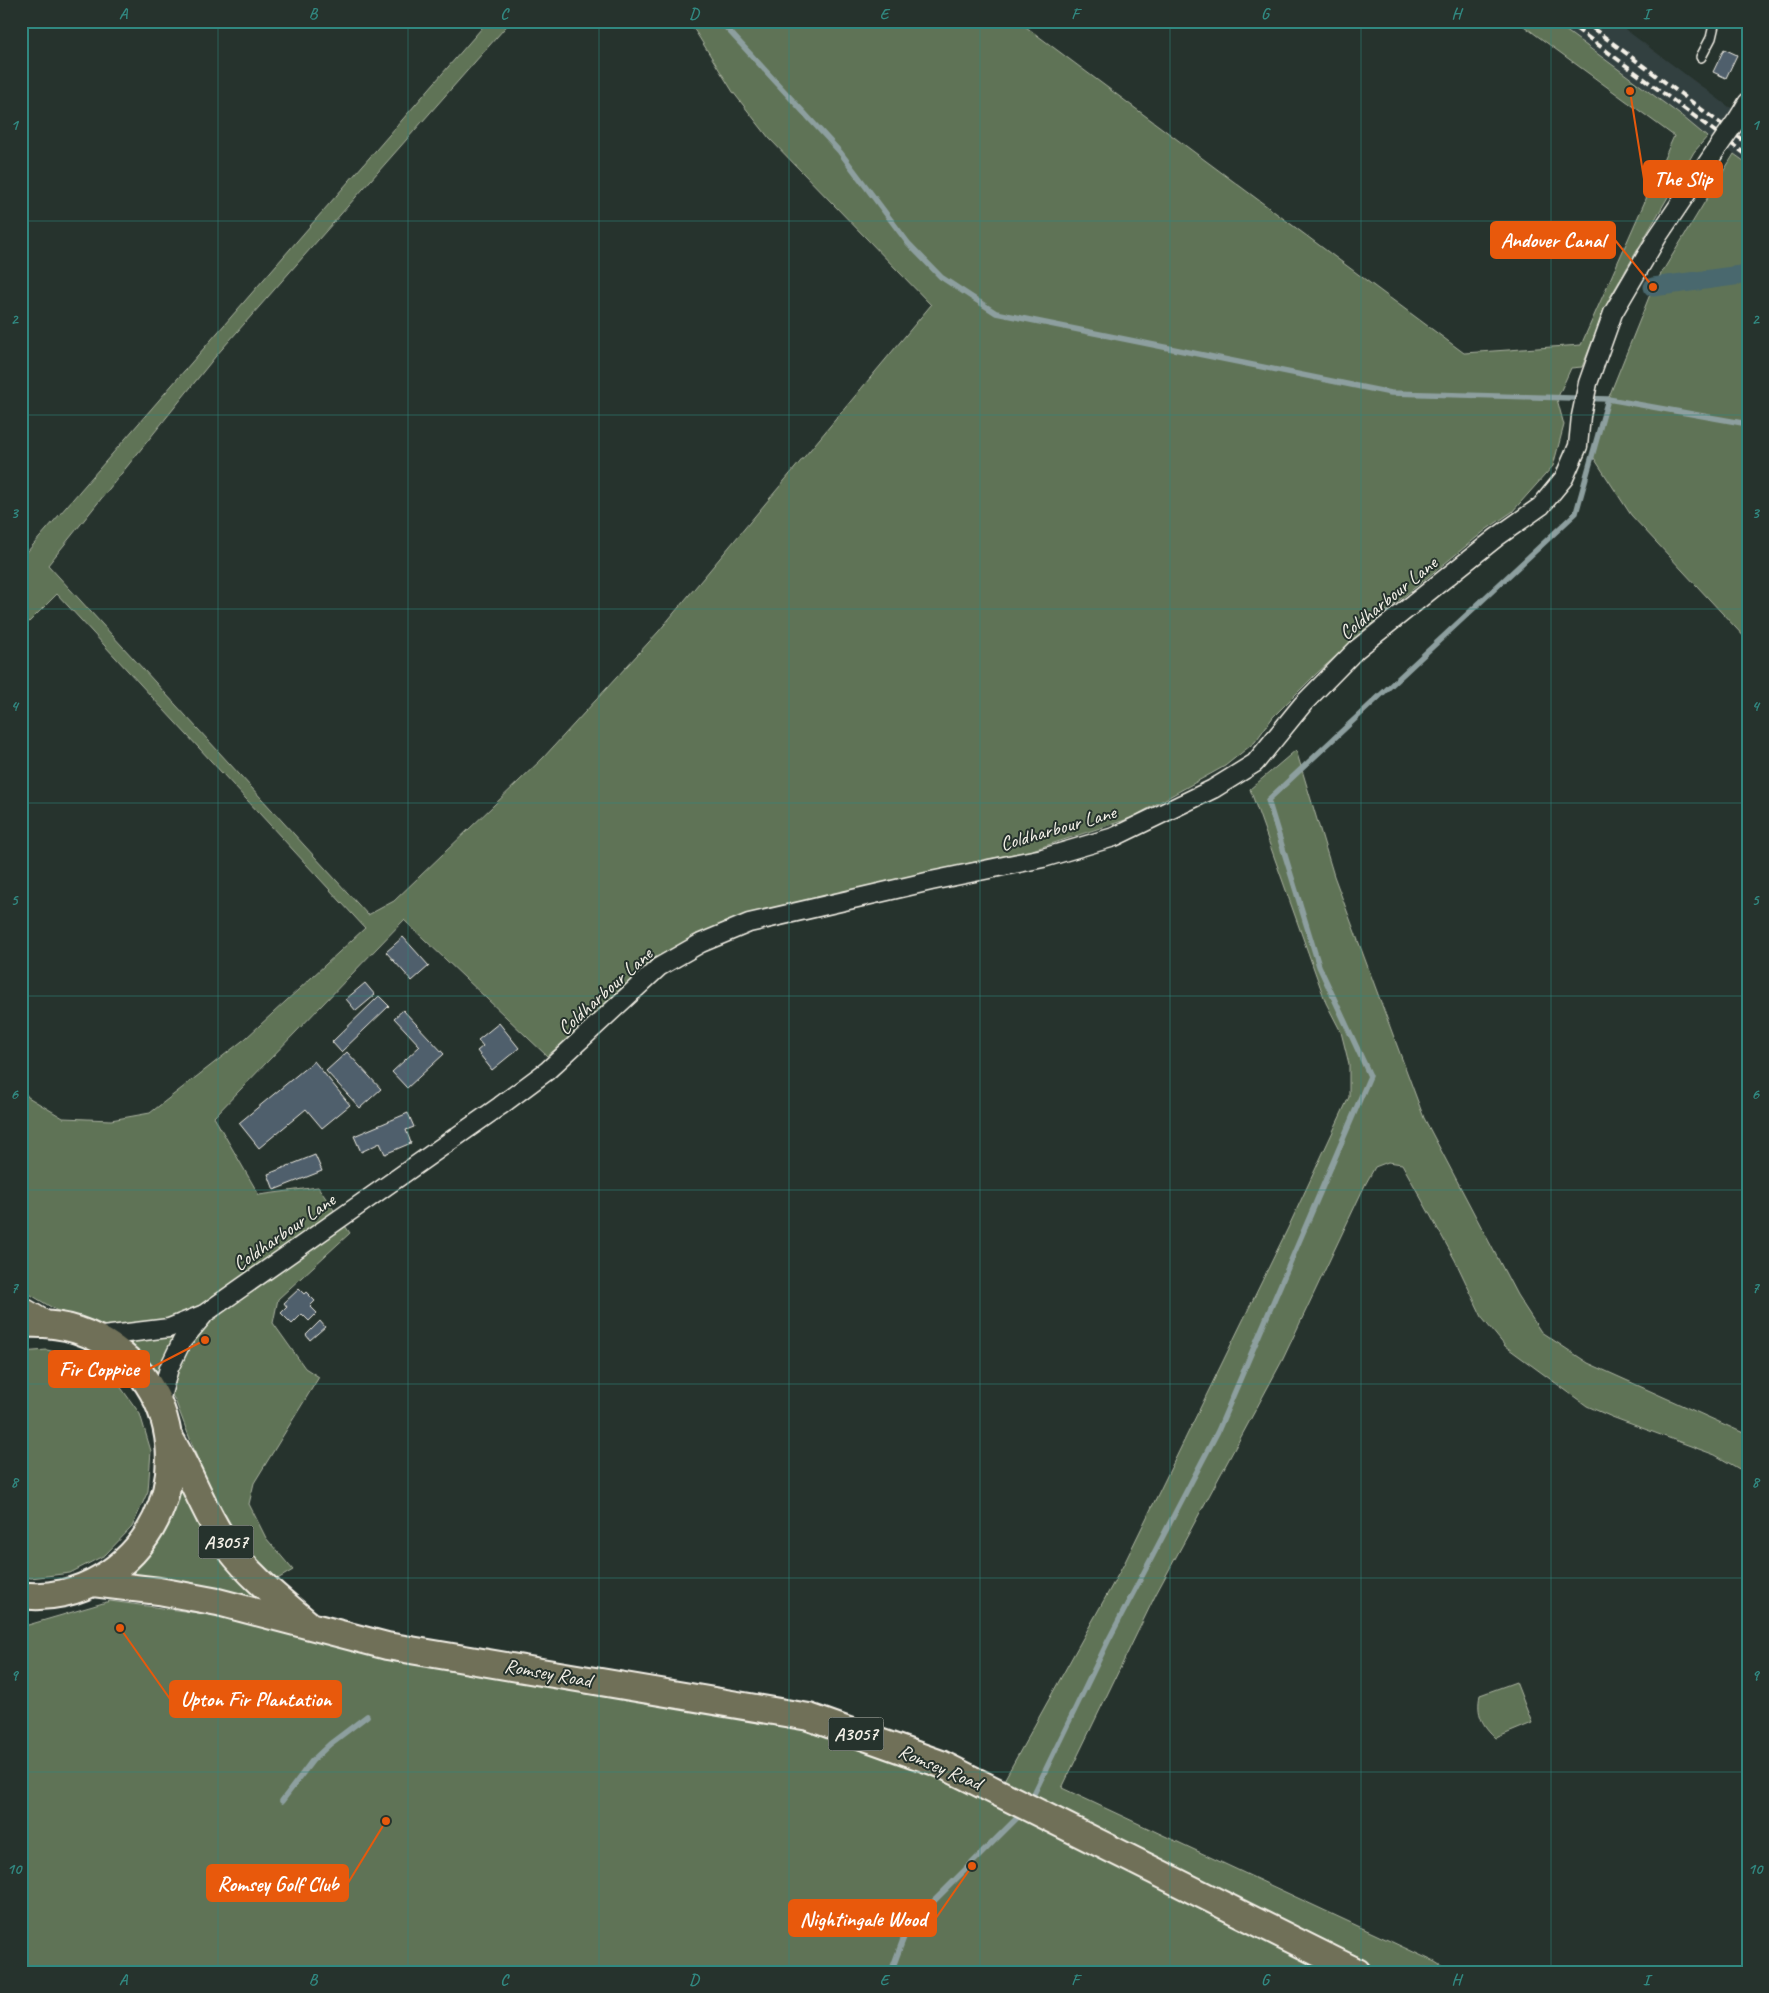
<svg xmlns="http://www.w3.org/2000/svg" width="1769" height="1993" viewBox="0 0 1769 1993" font-family="Caveat,sans-serif">
<style>
.built{fill:#334040}
.green{fill:#5f7357;stroke:#aab2a0}
.lines{fill:none;stroke-linecap:round;stroke-linejoin:round}
.stream{stroke:#8d9f9f;stroke-width:5.5}
.canal{stroke:#48686e;stroke-width:19}
.building{fill:#505f6c;stroke:#f4f1e8}
.lane-casing{stroke:#f4f1e8;stroke-width:12}
.street-casing{stroke:#f4f1e8;stroke-width:21}
.primary-casing{stroke:#f4f1e8;stroke-width:30}
.highway-casing{stroke:#f4f1e8;stroke-width:31}
.lane{stroke:#26332d;stroke-width:9}
.street{stroke:#26332d;stroke-width:18}
.primary{stroke:#706f59;stroke-width:26}
.highway{stroke:#706f59;stroke-width:28}
.rail{stroke:#f4f1e8;stroke-width:4;stroke-dasharray:8 4;stroke-linecap:butt}
.street-bridge-casing{stroke:#f4f1e8;stroke-width:21;stroke-linecap:butt}
.street-bridge{stroke:#26332d;stroke-width:18}
.grid{fill:none;stroke:#318880;stroke-width:1;stroke-opacity:0.55}
.labels{text-anchor:middle;dominant-baseline:central;stroke-width:4;stroke-linejoin:round;paint-order:stroke}
.shield{fill:#26332d;stroke:#b6b8b0;stroke-width:1}
.shield-label{font-size:19px;font-weight:bold;fill:#f4f1e8}
.street-label{font-size:20px;fill:#f4f1e8;stroke:#26332d}
.leader{fill:none;stroke:#e8590c;stroke-width:2}
.callout-dot{fill:#e8590c;stroke:#26332d;stroke-width:2}
.callout{fill:#e8590c;stroke:#e8590c;stroke-width:2}
.callout-label{font-size:21px;text-anchor:middle;font-weight:bold;fill:#fff}
.neatline{fill:none;stroke:#318880;stroke-width:2}
.grid-label{font-size:16px;text-anchor:middle;font-weight:bold;fill:#318880}
</style>
<rect width="100%" height="100%" fill="#26332d"/>
<filter id="ink" filterUnits="userSpaceOnUse"><feTurbulence type="fractalNoise" baseFrequency=".02" numOctaves="2"/><feDisplacementMap in="SourceGraphic" scale="10" xChannelSelector="R" yChannelSelector="G"/><feConvolveMatrix kernelMatrix="1 2 1 2 8 2 1 2 1" color-interpolation-filters="sRGB"/></filter>
<g filter="url(#ink)">
<path class="built" d="M1553,21H1614L1729,107L1748,114V164L1734,154L1707,137L1683,117Z"/>
<path class="green" d="M488,21H511L215,357L48,565L368,915L394,901L543,758L659,631L931,305L769,138L733,92L689,21H1018L1464,353L1581,345L1674,136L1517,21H1553L1683,117L1707,137L1694,152L1609,299L1582,367L1571,368L1557,399L1564,425L1553,466L1512,512L1487,529L1385,612L1316,674L1273,717L1255,742L1225,766L1131,818L1029,851L987,859L750,915L692,936L547,1056L404,920L214,1117L259,1195L318,1187L350,1233L278,1299L273,1323L305,1368L319,1377L254,1483L249,1504L266,1538L293,1570L274,1581L238,1542L218,1512L175,1400L143,1353L105,1327L61,1313L21,1289V1087L28,1097L63,1118L111,1120L150,1113L246,1038L365,928L57,594L21,630V547L27,552Z
M1734,154L1748,164V641L1631,515L1592,455L1608,399L1653,287Z
M1296,750L1334,876L1424,1118L1517,1295L1541,1332L1588,1363L1748,1435V1474L1715,1455L1612,1417L1587,1406L1505,1346L1483,1319L1455,1260L1402,1164L1388,1162L1375,1167L1365,1185L1282,1361L1156,1594L1062,1788L1435,1962L1451,1972H21V1623L28,1625L110,1601L206,1614L806,1727L933,1774L992,1802L1124,1564L1288,1228L1349,1097V1064L1341,1032L1326,1003L1250,789Z
M47,1350L85,1359L117,1382L140,1414L151,1451L148,1491L132,1527L105,1555L70,1573L31,1578L21,1576V1352Z
M179,1482C187,1493 188,1507 195,1518C213,1547 235,1573 259,1598L122,1572Z
M1516,1682L1532,1723L1496,1738C1482,1725 1476,1714 1480,1695Z"/>
<g class="lines">
<path class="stream" d="M720,21L840,152L908,243L941,277L996,313L1391,393L1608,399L1576,513L1268,800L1319,966L1370,1076L1218,1431L1108,1641L1030,1802
M1608,399L1748,424
M282,1801L312,1761L330,1744L367,1716
M891,1972L904,1937L927,1908L1023,1812"/>
<path class="canal" d="M1653,287L1748,274"/>
</g>
<path class="building" d="M1724,49L1737,55L1726,78L1713,72Z
M403,937L429,966L412,981L386,952Z
M365,983L375,995L356,1011L346,999Z
M379,996L389,1006L341,1052L332,1042Z
M403,1010L444,1054L407,1088L392,1072L420,1046L394,1018Z
M499,1023L519,1048L492,1070L477,1051L483,1046L478,1040Z
M347,1052L381,1089L360,1108L326,1071Z
M314,1061L350,1105L322,1128L306,1109L259,1148L239,1123Z
M408,1113L414,1127L406,1130L411,1143L385,1154L380,1143L361,1152L354,1136Z
M315,1155L322,1171L274,1190L268,1174Z
M299,1289L304,1294L306,1292L315,1301L310,1306L317,1313L309,1321L302,1314L292,1324L281,1313L287,1307L284,1303Z
M320,1321L325,1327L310,1340L306,1335Z"/>
<g class="lines">
<defs>
<path id="lane" d="M1701,57L1711,38L1715,21"/>
<path id="street" d="M1739,117L1748,102
M94,1337L169,1328L204,1314L500,1106L547,1071L659,967L701,943L749,923L931,881L1043,858L1114,837L1213,789L1255,763L1303,704L1357,649L1497,537L1541,506L1564,478L1578,446L1581,416L1588,383L1613,313L1658,236L1716,150
M159,1405L169,1368L182,1341L203,1316"/>
<path id="primary" d="M21,1324C40,1323 59,1324 77,1330C190,1368 202,1518 101,1578C78,1592 48,1599 21,1595
M171,1440C192,1475 205,1515 229,1548C251,1577 279,1599 307,1623
M93,1583L159,1591L218,1602L387,1646L809,1717L941,1764L1357,1972"/>
<path id="highway" d="M21,1311L41,1323"/>
</defs>
<use href="#lane" class="lane-casing"/>
<use href="#street" class="street-casing"/>
<use href="#primary" class="primary-casing"/>
<use href="#highway" class="highway-casing"/>
<use href="#lane" class="lane"/>
<use href="#street" class="street"/>
<use href="#primary" class="primary"/>
<use href="#highway" class="highway"/>
<path class="rail" d="M1566,21L1748,156
M1583,21L1748,144"/>
<defs>
<path id="street-bridge" d="M1716,150L1739,117"/>
</defs>
<use href="#street-bridge" class="street-bridge-casing"/>
<use href="#street-bridge" class="street-bridge"/>
</g>
</g>
<path class="grid" d="M218,21V1972M408,21V1972M599,21V1972M789,21V1972M980,21V1972M1170,21V1972M1361,21V1972M1551,21V1972M21,221H1748M21,415H1748M21,609H1748M21,803H1748M21,996H1748M21,1190H1748M21,1384H1748M21,1578H1748M21,1772H1748"/>
<g class="labels">
<g class="shield">
<rect x="198.5" y="1525.5" width="55" height="33" rx="4"/>
<rect x="828.5" y="1717.5" width="55" height="33" rx="4"/>
</g>
<g class="shield-label">
<text x="226" y="1542">A3057</text>
<text x="856" y="1734">A3057</text>
</g>
<g class="street-label">
<text transform="translate(1388 598) rotate(-39)">Coldharbour Lane</text>
<text transform="translate(1058 828) rotate(-16)">Coldharbour Lane</text>
<text transform="translate(605 991) rotate(-42)">Coldharbour Lane</text>
<text transform="translate(284 1232) rotate(-35)">Coldharbour Lane</text>
<text transform="translate(548 1673) rotate(10)">Romsey Road</text>
<text transform="translate(940 1767) rotate(23)">Romsey Road</text>
</g>
</g>
<path class="leader" d="M1630 91L1644 179M1653 287L1615 240M205 1340L149 1369M120 1628L170 1699M386 1821L348 1883M972 1866L936 1918"/>
<g class="callout-dot">
<circle cx="1630" cy="91" r="5"/>
<circle cx="1653" cy="287" r="5"/>
<circle cx="205" cy="1340" r="5"/>
<circle cx="120" cy="1628" r="5"/>
<circle cx="386" cy="1821" r="5"/>
<circle cx="972" cy="1866" r="5"/>
</g>
<g class="callout">
<rect x="1644" y="161" width="78" height="36" rx="5"/>
<rect x="1491" y="222" width="124" height="36" rx="5"/>
<rect x="49" y="1351" width="100" height="36" rx="5"/>
<rect x="170" y="1681" width="171" height="36" rx="5"/>
<rect x="207" y="1865" width="141" height="36" rx="5"/>
<rect x="789" y="1900" width="147" height="36" rx="5"/>
</g>
<g class="callout-label">
<text x="1683" y="186">The Slip</text>
<text x="1553" y="247">Andover Canal</text>
<text x="99" y="1376">Fir Coppice</text>
<text x="256" y="1706">Upton Fir Plantation</text>
<text x="278" y="1891">Romsey Golf Club</text>
<text x="863" y="1926">Nightingale Wood</text>
</g>
<rect width="1769" height="1993" fill="none" stroke="#26332d" stroke-width="55"/>
<rect x="28" y="28" width="1714" height="1938" class="neatline"/>
<g class="grid-label">
<text x="123" y="19">A</text>
<text x="313" y="19">B</text>
<text x="504" y="19">C</text>
<text x="694" y="19">D</text>
<text x="884" y="19">E</text>
<text x="1075" y="19">F</text>
<text x="1265" y="19">G</text>
<text x="1456" y="19">H</text>
<text x="1646" y="19">I</text>
<text x="14" y="130">1</text>
<text x="1755" y="130">1</text>
<text x="14" y="324">2</text>
<text x="1755" y="324">2</text>
<text x="14" y="518">3</text>
<text x="1755" y="518">3</text>
<text x="14" y="711">4</text>
<text x="1755" y="711">4</text>
<text x="14" y="905">5</text>
<text x="1755" y="905">5</text>
<text x="14" y="1099">6</text>
<text x="1755" y="1099">6</text>
<text x="14" y="1293">7</text>
<text x="1755" y="1293">7</text>
<text x="14" y="1487">8</text>
<text x="1755" y="1487">8</text>
<text x="14" y="1680">9</text>
<text x="1755" y="1680">9</text>
<text x="14" y="1874">10</text>
<text x="1755" y="1874">10</text>
<text x="123" y="1985">A</text>
<text x="313" y="1985">B</text>
<text x="504" y="1985">C</text>
<text x="694" y="1985">D</text>
<text x="884" y="1985">E</text>
<text x="1075" y="1985">F</text>
<text x="1265" y="1985">G</text>
<text x="1456" y="1985">H</text>
<text x="1646" y="1985">I</text>
</g>
</svg>
